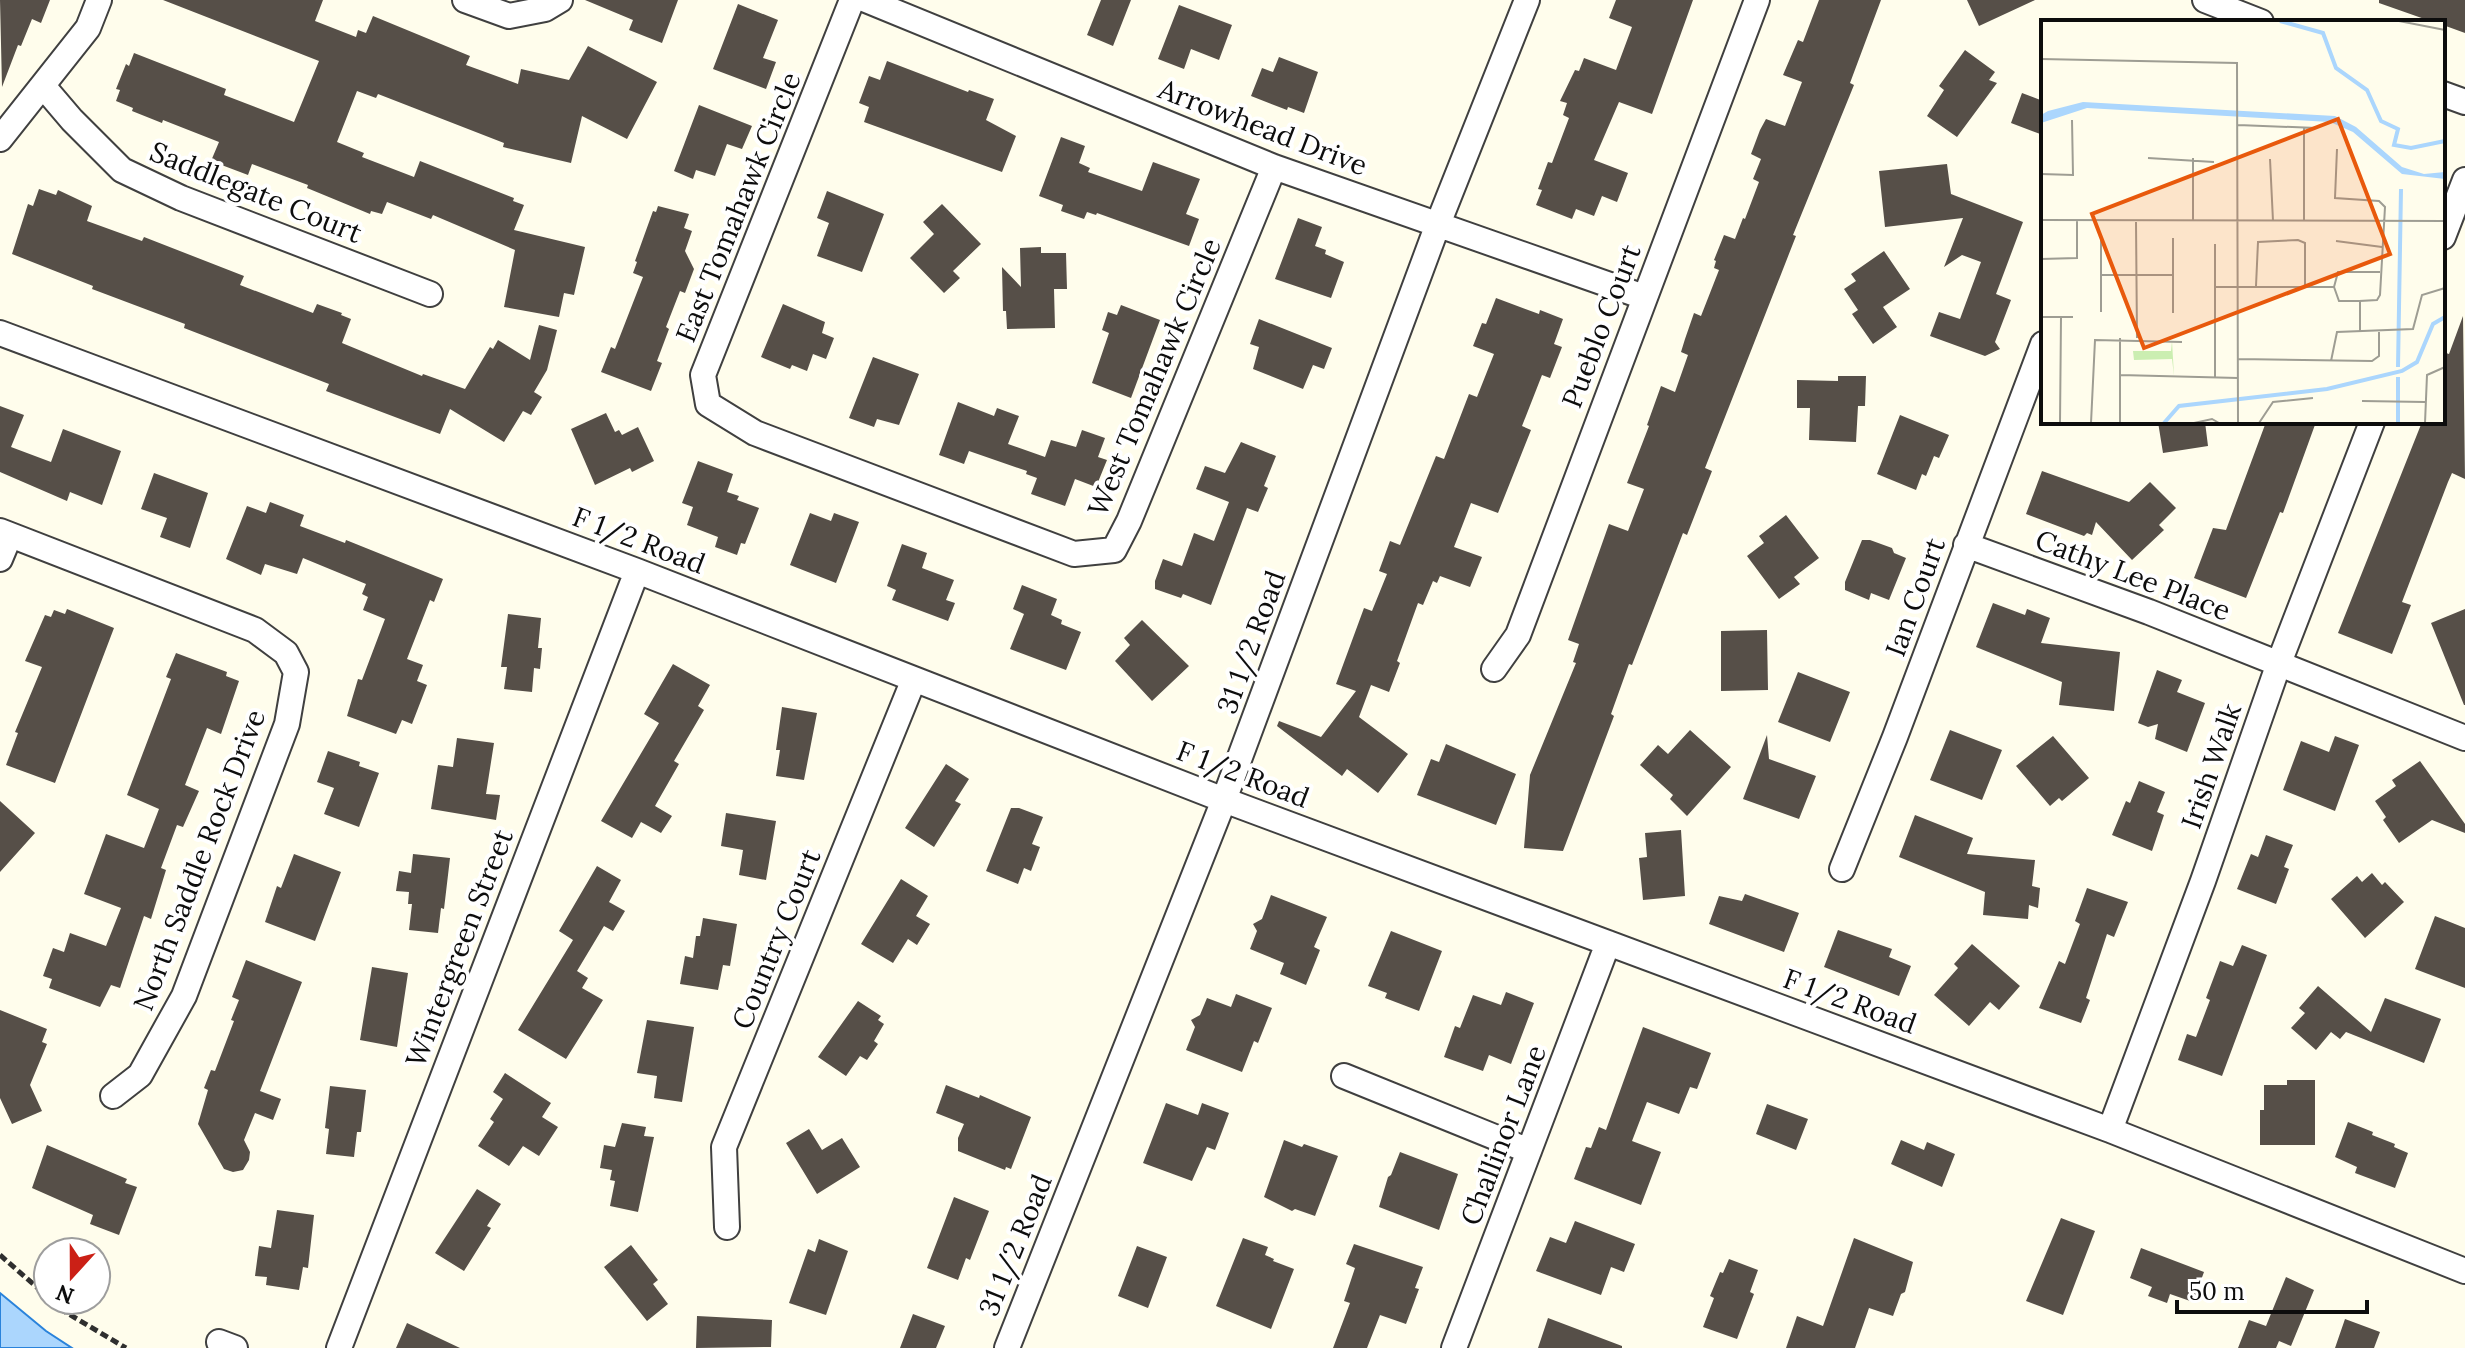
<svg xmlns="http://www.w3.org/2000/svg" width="2465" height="1348" viewBox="0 0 2465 1348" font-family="Lora,serif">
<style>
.water{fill:#abd6fd;stroke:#2a83db;stroke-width:2}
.building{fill:#564f48}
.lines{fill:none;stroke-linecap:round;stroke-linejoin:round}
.minor-casing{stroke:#404040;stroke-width:28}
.path{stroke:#2f2f2f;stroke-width:5;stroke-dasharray:8 4;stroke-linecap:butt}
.minor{stroke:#fff;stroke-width:24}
.labels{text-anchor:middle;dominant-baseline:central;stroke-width:8;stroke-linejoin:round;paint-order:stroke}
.street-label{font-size:28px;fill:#0d0d0d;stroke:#fff}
.inset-river{fill:none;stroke:#abd6fd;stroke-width:4}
.inset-road{fill:none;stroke:#9e9d93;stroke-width:2}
.view{fill:#e8590c;fill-opacity:0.15;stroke:#e8590c;stroke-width:4}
.inset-edge{fill:none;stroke:#0d0d0d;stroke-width:4}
</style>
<rect width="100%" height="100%" fill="#fffdec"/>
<path class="water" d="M0,1293L46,1331L72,1348H0Z"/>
<path class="building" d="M0,0H50L41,23L32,19L21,46L18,45L2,87Z
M163,0H323L315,21L356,37L358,30L366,33L373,16L470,56L466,65L518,84L521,69L569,80L588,46L657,82L627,139L582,116L571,163L503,147L504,143L378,94L376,98L357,91L337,142L364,153L362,157L414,177L420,161L514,198L513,201L524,205L514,230L585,247L574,295L564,293L559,317L504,307L515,250L433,215L431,219L387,202L382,214L371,211L370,214L307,188L308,185L252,164L248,175L211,161L219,142L163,120L162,123L132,111L133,108L116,101L120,90L116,89L126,64L129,66L134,53L226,89L224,95L294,122L319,61Z
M585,0H678L662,43L629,30L633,20Z
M1101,0H1131L1113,46L1087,35Z
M1616,0H1693L1652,114L1619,102L1594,160L1628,173L1617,202L1602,196L1594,216L1576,209L1572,219L1536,205L1542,190L1538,189L1548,162L1552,163L1569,118L1563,115L1567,103L1560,101L1575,70L1579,71L1584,58L1616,70L1632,27L1609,18Z
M1819,0H1881L1850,83L1854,85L1793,235L1796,236L1705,468L1712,471L1687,535L1683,533L1632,665L1629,664L1611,714L1614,716L1563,851L1524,848L1530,775L1576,663L1573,662L1579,644L1568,640L1609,524L1628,531L1644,489L1627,483L1649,426L1647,425L1661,386L1675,392L1688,355L1681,352L1685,339L1694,313L1701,316L1719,270L1714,268L1716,261L1714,260L1724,235L1735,239L1743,218L1745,219L1759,182L1753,179L1761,159L1751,154L1760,130L1766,119L1785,126L1802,82L1783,75L1798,40L1803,42Z
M1967,0H2035L1979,26Z
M2379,0H2465V33L2443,25V22H2433L2379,3Z
M738,4L778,20L763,58L776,62L766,89L713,69Z
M1179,5L1232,25L1219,60L1191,49L1184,69L1158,59Z
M1965,50L1995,72L1989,80L1997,83L1957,137L1927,116L1944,90L1939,86Z
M1279,57L1318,72L1304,113L1288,107L1287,110L1251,96L1262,68L1273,72Z
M887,61L968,92L969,90L994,99L986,120L1016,136L1002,172L864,122L869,107L859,103L869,76L880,80Z
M2022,93L2043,101V135L2011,123Z
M699,105L752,126L742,149L727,144L715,176L696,170L693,179L674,171Z
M1061,137L1085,146L1079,163L1090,168L1088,172L1142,191L1153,162L1200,179L1186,214L1199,219L1189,246L1097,213L1096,215L1087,212L1084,219L1061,211L1063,205L1039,196Z
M1947,164L1951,194L2023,222L1996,294L2011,300L1995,342L2000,349L1985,356L1930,336L1939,312L1960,319L1981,262L1962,255L1944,267L1963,218L1885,227L1879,171Z
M39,189L56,195L58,190L92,206L87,221L142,241L144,237L244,276L240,285L313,313L317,304L342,313L341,315L351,319L342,343L422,376L423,374L465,389L490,347L493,349L498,340L530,360L539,325L557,330L547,370L534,392L542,397L531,415L523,411L504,442L450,409L440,434L326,391L329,384L184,328L185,324L92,289L93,286L12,254L28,204L33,206Z
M827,191L884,214L862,272L817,256L829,223L817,218Z
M942,204L981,244L953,271L960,278L944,293L910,258L934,234L923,222Z
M658,206L689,214L684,228L692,231L685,251L694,269L685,293L680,291L666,327L669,329L657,361L662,363L651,391L601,372L611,347L615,349L643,277L633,273L637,262L635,261L653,211L656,212Z
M1298,218L1322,227L1315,246L1326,250L1325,254L1344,262L1331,298L1275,279Z
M1041,247V253H1066L1067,289H1054L1055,328L1007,329L1006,311H1003L1002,267L1021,287L1020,248Z
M1884,251L1910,289L1883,307L1897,327L1873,344L1852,314L1858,310L1844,289L1856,281L1851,274Z
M1496,298L1539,314L1540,310L1563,319L1554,344L1562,347L1550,378L1542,375L1522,426L1531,430L1498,513L1471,503L1454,547L1482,557L1470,587L1440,576L1437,583L1433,581L1423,605L1418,603L1397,661L1400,663L1389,692L1371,685L1359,717L1408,754L1378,793L1347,769L1342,776L1277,726L1279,721L1321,737L1356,691L1336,684L1364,608L1372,611L1387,574L1379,571L1390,541L1400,545L1436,456L1444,459L1469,394L1477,397L1494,354L1473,346L1482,323L1486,324Z
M783,304L825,322L822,333L834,338L826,359L813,354L807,371L792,365L790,369L761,357Z
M1121,305L1160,320L1131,398L1092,383L1109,333L1102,330L1108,312L1117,315Z
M2463,316L2465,479L2452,473L2448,482L2402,602L2411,605L2392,654L2338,633L2422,422H2443V352L2449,354Z
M1259,319L1332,348L1324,369L1313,365L1303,389L1253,369L1259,347L1250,344Z
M873,357L919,374L899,425L877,419L874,427L849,418Z
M1838,376H1866L1865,406H1858L1856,442L1809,440L1810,408H1797V380L1838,381Z
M958,402L994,416L997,408L1019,416L1008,444L1045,457L1051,440L1076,447L1082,430L1105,438L1098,457L1107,460L1096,487L1075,479L1065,506L1031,494L1037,478L1026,474L1027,471L969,451L964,464L939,455Z
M0,406L24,415L11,447L51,462L63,429L121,451L102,505L70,492L67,501L0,472Z
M606,413L615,432L619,430L622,435L638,427L654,461L632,472L630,468L595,485L571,429Z
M1900,415L1949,435L1939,458L1934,456L1926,476L1922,474L1916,490L1877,474Z
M2158,422H2205L2208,446L2163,453Z
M2266,422H2316L2283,513L2280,512L2246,598L2194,578L2213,528L2226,530Z
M1241,442L1276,456L1264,486L1268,488L1258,512L1247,508L1211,605L1183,594L1181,598L1155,589V581L1163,559L1182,566L1194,533L1214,541L1229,502L1196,489L1205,466L1225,473Z
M698,461L733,474L727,492L739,496L737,500L759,508L745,544L741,543L737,555L715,547L718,537L687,525L693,507L682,503Z
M2042,471L2129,502L2150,482L2176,508L2159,525L2164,530L2132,560L2096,522L2092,535L2087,533L2084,536L2026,514Z
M154,473L208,493L190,548L160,537L167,518L141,509Z
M270,502L304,515L300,526L345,543L346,540L443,579L434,602L430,600L407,659L423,665L417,681L427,685L412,724L402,720L396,734L347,716L358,679L362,680L385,619L363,610L368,597L362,594L366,584L303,558L297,574L265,564L261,575L226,559L247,506L266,513Z
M810,513L831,521L834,513L859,522L836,583L790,565Z
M1786,515L1819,558L1794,577L1800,584L1779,599L1747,556L1764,543L1759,536Z
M1862,540H1870L1892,548L1894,553L1906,558L1889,600L1871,593L1869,600L1845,590V582Z
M902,544L927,553L922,568L954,580L946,600L955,603L948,621L892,600L896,590L887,586Z
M1022,585L1057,599L1051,615L1062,620L1061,624L1081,632L1066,670L1010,649L1024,614L1013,609Z
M1993,603L2025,615L2027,609L2050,618L2041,643L2120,652L2114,711L2059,705L2062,682L1976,647Z
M67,609L114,628L55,783L6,765L18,733L15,732L42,667L25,661L45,615L51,617L54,610L65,614Z
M2465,609V705H2464L2431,623Z
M508,614L541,618L538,648H542L540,669L534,668L532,692L504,689L507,667H501Z
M1142,620L1189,666L1152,701L1115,661L1130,645L1124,638Z
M1767,630L1768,690L1721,691V631Z
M176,653L227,672L226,676L239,681L221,734L207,728L185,785L199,791L183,827L177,825L161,868L166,870L151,919L144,916L120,988L111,985L100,1007L49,988L52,979L43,976L53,948L64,952L70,933L106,946L121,908L84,894L106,834L144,848L159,809L127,795L171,679L166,677Z
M673,664L710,685L698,706L704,710L674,761L679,764L655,806L672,816L661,833L641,822L632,838L601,821L659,723L644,714Z
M2157,670L2182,680L2177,692L2205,703L2187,752L2155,739L2158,724L2148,727L2138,723Z
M1798,672L1850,692L1830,742L1778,722Z
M782,707L817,713L804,780L776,776L780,750H776Z
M1690,730L1731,767L1687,816L1670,799L1673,795L1640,765L1658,745L1668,754Z
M1950,730L2002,750L1982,800L1930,780Z
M1767,735L1769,759L1816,776L1799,819L1743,799Z
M2053,736L2089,778L2062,801L2059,798L2050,806L2016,766Z
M2335,736L2359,745L2335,811L2283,790L2301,741L2329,752Z
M457,738L494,743L486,794L500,795L496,820L431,809L438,765L453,767Z
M1446,744L1516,774L1496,825L1417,795L1431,759L1439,762Z
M328,751L360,762L359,766L379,773L359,827L324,814L334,788L317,782Z
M2420,761L2465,824V833L2432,820L2399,843L2383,820L2386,817L2375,801L2396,786L2392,780Z
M946,764L969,779L955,801L961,804L934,847L905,828Z
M2139,781L2165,792L2157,812L2164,815L2152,851L2112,835L2126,801L2130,803Z
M0,801L35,833L0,872Z
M1011,808H1019L1043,817L1032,844L1040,847L1031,871L1024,868L1018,884L986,871Z
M726,813L776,821L766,880L739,875L743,850L721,846Z
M1915,815L1973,838L1967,854L2035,860L2032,886L2040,888L2038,908L2029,905L2028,919L1983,915L1985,892L1899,857Z
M1681,830L1685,896L1643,900L1639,858L1647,857L1645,833Z
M2266,835L2293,845L2284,867L2289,869L2276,904L2237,889L2251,854L2258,857Z
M294,854L341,872L315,941L265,922L277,886L281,888Z
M413,854L450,858L444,909L441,908L438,933L409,930L412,904H408L409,892L396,891L399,871L411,873Z
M597,866L621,880L609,902L625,911L613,931L604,926L577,971L588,978L582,988L603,1000L566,1059L518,1030L573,940L559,931Z
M2372,873L2382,885L2385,882L2404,902L2365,938L2331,899L2357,876L2362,882Z
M901,879L928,896L916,916L930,924L917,945L908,939L893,963L861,944Z
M2087,888L2128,902L2114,937L2107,934L2086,998L2090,1000L2081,1023L2039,1008L2059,961L2065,964L2080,924L2075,921Z
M1745,894L1799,913L1784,952L1709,924L1719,896L1742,901Z
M1271,895L1327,917L1314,947L1320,950L1306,985L1280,974L1284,963L1250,949L1257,931L1253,924L1262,919Z
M2435,916L2465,928V988L2415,969Z
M703,918L737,924L730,966L723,965L718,990L680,984L685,956L693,958L696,936H700Z
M1838,930L1892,949L1889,957L1911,966L1899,996L1824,967Z
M1391,931L1442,951L1419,1011L1385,998L1387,993L1368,986Z
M1972,944L2020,986L1999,1010L1990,1002L1969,1026L1934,995L1958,968L1954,964Z
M2242,945L2267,955L2222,1076L2178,1060L2187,1034L2196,1037L2210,1000L2206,998L2220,961L2233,966Z
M246,960L302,982L260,1091L281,1099L273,1120L255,1113L244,1140L250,1152L249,1160L243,1170L233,1172L224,1169L198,1124L208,1090L204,1088L211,1070L215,1071L234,1021L231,1020L239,1000L232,997Z
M372,967L408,973L397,1047L360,1040Z
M2318,986L2371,1032L2385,998L2441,1019L2424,1063L2346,1032L2340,1039L2331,1032L2316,1050L2291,1028L2305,1013L2299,1008Z
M1506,992L1534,1003L1511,1064L1489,1055L1483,1071L1444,1057L1455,1026L1460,1028L1473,995L1501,1005Z
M1236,994L1272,1008L1258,1043L1254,1041L1242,1072L1186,1050L1195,1027L1191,1020L1200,1015L1207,998L1231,1007Z
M858,1001L881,1016L878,1020L884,1024L874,1041L878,1044L867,1060L860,1056L846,1076L818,1057Z
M0,1010L47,1029L42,1042L47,1044L30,1085L42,1111L12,1124L0,1098Z
M647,1020L694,1027L682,1102L654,1098L657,1076L637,1073Z
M1643,1027L1711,1053L1697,1089L1690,1087L1679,1114L1647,1102L1632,1141L1661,1152L1641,1205L1574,1179L1586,1147L1591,1148L1599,1127L1606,1130Z
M505,1073L551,1103L542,1117L558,1127L539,1156L523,1146L509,1166L478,1146L494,1122L490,1119L503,1099L493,1092Z
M2287,1080H2315V1145H2260V1110H2264V1085H2287Z
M946,1085L979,1098L980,1095L1031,1117L1011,1169L1006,1167L1005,1170L958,1151V1138L964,1124L936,1113Z
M330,1086L366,1090L361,1132H357L354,1157L326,1154L329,1129L325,1128Z
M1166,1103L1198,1115L1202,1103L1229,1113L1215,1150L1207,1147L1192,1181L1143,1163Z
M1767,1104L1808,1119L1796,1150L1756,1134Z
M2348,1122L2373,1132L2372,1135L2395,1144L2394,1147L2408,1153L2395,1188L2355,1173L2357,1167L2335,1157Z
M622,1123L646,1127L644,1136L654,1137L638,1212L610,1206L615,1181L610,1180L612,1170L600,1168L604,1145L615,1147Z
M809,1129L822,1150L842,1138L860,1167L817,1194L786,1143Z
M1284,1140L1302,1147L1304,1144L1338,1156L1315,1216L1295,1209L1292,1211L1264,1197Z
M1901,1140L1924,1150L1927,1142L1955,1154L1942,1187L1891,1164Z
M47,1145L127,1179L125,1183L137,1187L119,1235L90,1224L93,1215L32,1188Z
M1400,1152L1458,1174L1439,1230L1379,1207L1388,1177L1391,1175Z
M477,1189L501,1204L487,1226L491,1228L464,1271L435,1253Z
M954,1197L989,1211L970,1260L966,1258L958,1280L927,1268Z
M277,1210L314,1215L308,1268L303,1267L299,1290L266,1285L267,1277L255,1276L259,1246L271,1248Z
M2061,1218L2095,1231L2063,1315L2026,1301Z
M1575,1221L1635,1244L1624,1272L1611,1267L1601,1295L1536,1271L1550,1237L1566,1243Z
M1243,1238L1268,1247L1265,1255L1274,1259L1273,1261L1294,1269L1271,1329L1216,1306Z
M1854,1238L1913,1262L1905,1292L1901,1294L1893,1316L1869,1308L1855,1348H1786L1797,1316L1823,1326Z
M819,1239L848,1251L826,1315L789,1303L808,1249L815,1252Z
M1354,1244L1423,1267L1415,1288L1419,1289L1406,1324L1380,1315L1367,1348H1333L1350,1303L1344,1301L1355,1268L1346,1264Z
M631,1245L658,1280L653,1284L668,1304L647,1321L604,1267Z
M1137,1246L1167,1257L1148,1308L1118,1296Z
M2141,1248L2204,1272L2193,1302L2170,1294L2167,1303L2148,1296L2152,1287L2130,1278Z
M1729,1259L1758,1270L1750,1292L1754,1294L1737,1339L1703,1327L1714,1298L1710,1296L1720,1272L1723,1273Z
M2286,1277L2314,1290L2291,1346L2279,1341L2276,1348H2238L2249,1320L2266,1326Z
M913,1314L945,1326L936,1348H900Z
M697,1316L772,1320L771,1347L696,1348Z
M1548,1318L1622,1346V1348H1538Z
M2345,1319L2380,1332L2374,1348H2335Z
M407,1323L460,1348H396Z"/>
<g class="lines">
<defs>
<path id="minor" d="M465,0L509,16L545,9L560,0
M852,0L703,375L708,404L755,433L1074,554L1114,550L1129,521L1274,167
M866,0L1274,167L1644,297
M2205,0L2261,22
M43,86L72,120L122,170L181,198L430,294
M2443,94L2465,102
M0,139L88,28L99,0
M2443,237L2465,180
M0,333L637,571L1224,800L2110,1130L2465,1271
M0,531L255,630L286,653L296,672L287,724L184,996L140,1075L113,1096
M1966,545L2149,612L2465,738
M0,559L10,535
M1494,669L1518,635L1757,0
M1842,869L1895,737L2043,344
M1344,1076L1529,1151
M2110,1130L2203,881L2279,663L2372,422
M727,1227L724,1147L914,679
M219,1342L235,1348
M339,1348L637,571
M1007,1348L1224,800L1438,224L1527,0
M1454,1348L1608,943"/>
</defs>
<use href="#minor" class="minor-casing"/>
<path class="path" d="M0,1255L48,1297
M51,1300L62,1310L126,1348"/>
<use href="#minor" class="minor"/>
</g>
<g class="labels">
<g class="street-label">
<text transform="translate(1263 127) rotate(21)">Arrowhead Drive</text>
<text transform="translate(256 192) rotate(22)">Saddlegate Court</text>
<text transform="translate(738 207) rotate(-68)">East Tomahawk Circle</text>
<text transform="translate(1601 326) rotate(-69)">Pueblo Court</text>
<text transform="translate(1154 377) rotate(-67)">West Tomahawk Circle</text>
<text transform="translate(639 540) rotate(21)">F 1/2 Road</text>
<text transform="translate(2133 575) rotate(21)">Cathy Lee Place</text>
<text transform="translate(1915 597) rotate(-70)">Ian Court</text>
<text transform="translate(1251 642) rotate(-70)">31 1/2 Road</text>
<text transform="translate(2211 766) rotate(-71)">Irish Walk</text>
<text transform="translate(1243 774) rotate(21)">F 1/2 Road</text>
<text transform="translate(199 860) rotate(-69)">North Saddle Rock Drive</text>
<text transform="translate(776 939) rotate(-68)">Country Court</text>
<text transform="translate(459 948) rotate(-69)">Wintergreen Street</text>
<text transform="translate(1850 1001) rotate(20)">F 1/2 Road</text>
<text transform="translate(1503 1135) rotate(-69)">Challinor Lane</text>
<text transform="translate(1015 1245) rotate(-68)">31 1/2 Road</text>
</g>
</g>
<g transform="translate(2041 20)">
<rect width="404" height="404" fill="#fffdec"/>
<path d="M131,321L133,356L131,339L93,340L92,331H130Z" fill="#cbeeb1"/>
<path d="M42,82L294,96L315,107L361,147L383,154L404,152V159L361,154L312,112L289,102L46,88L0,103V95L7,91Z" fill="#abd6fd"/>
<path class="inset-river" d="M239,1L282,13L295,48L326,70L340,101L357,109L353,125L370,128L404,121M357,347L360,169M357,357V403M123,403L138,386L286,369L361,351L376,342L392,304L404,297"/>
<path class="inset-road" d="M358,1L404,10M0,39L196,43L197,403M197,105L276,108M263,108V201M296,129L294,178L338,181L344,187L339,275L336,280L319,281V312M107,138L173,142M152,138V201M229,139L232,201M0,154L32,155L31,100M0,200L404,201M95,202L96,318M132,218V293M295,221L341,227M0,239L36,238V201M60,255H132M215,266L217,222L257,220L264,223V267M174,267H293L298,281H319M293,267L297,252H339M60,292V218M0,297H32M197,339L331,341L338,336V312M290,341L296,312L372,309L381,275L404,268M79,355L197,358M174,358V224M321,381L384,382M19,403L20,297M50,403L54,320L141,322M79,403V318M153,403L171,399L178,403M218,403L232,382L272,378M384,403L386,355L404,347"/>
<path class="view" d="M297,99L349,234L103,328L51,194Z"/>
<rect width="404" height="404" class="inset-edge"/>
</g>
<g transform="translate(72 1276) rotate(201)"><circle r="38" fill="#ffffff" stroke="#9e9e9e" stroke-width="2"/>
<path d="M0-6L14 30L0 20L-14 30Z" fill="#cb2016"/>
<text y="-12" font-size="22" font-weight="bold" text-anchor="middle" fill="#0d0d0d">N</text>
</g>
<path d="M2177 1300v12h190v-12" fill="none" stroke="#0d0d0d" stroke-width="4"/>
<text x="2189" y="1300" font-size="24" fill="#0d0d0d" stroke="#ffffff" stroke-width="6" paint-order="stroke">50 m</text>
</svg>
